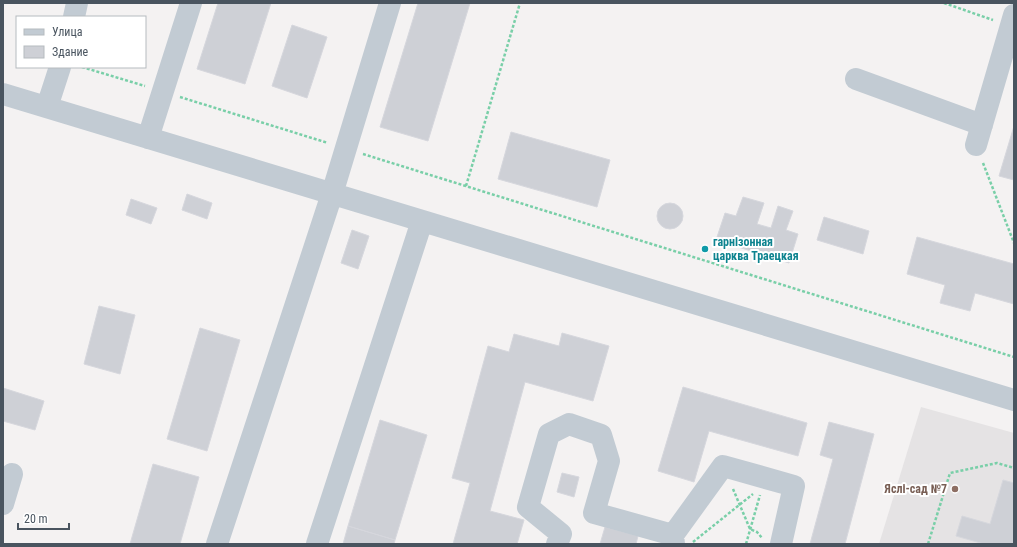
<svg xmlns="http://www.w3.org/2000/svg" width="1017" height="547" viewBox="0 0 1017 547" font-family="'Roboto Condensed',sans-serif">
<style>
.education{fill:#e5e3e4}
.building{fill:#ced0d6;stroke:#d6d7dd}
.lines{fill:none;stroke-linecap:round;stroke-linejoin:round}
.path{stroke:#79cfa8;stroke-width:2.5;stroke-dasharray:3 2;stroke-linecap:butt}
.minor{stroke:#c2cbd3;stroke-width:22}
.culture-dot{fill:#0f9aa8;stroke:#fff;stroke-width:1.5}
.education-dot{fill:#8d6e63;stroke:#fff;stroke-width:1.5}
.labels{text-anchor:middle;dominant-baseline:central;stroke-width:4;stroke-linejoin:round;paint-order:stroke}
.culture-label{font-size:12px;font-weight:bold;fill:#0d838f;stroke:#fff;text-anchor:start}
.education-label{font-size:12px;font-weight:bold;fill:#785e54;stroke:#fff;text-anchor:end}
</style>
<rect width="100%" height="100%" fill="#f4f2f2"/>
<path class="education" d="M921,407L1014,433V544H879Z"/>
<path class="building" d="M218,3H271L245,84L197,69Z
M418,3H470L428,141L380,127Z
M292,25L327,37L307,98L272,86Z
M1014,126V180L999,176Z
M511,132L610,160L597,207L498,179Z
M187,194L212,203L207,219L182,210Z
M743,197L764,203L757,224L771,228L778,206L793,211L786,230L798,234L789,263L716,240L725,213L736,216Z
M131,199L157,208L151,224L126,215Z
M657 216a13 13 0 1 1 26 0a13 13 0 1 1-26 0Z
M824,217L869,231L863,254L817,240Z
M352,230L369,236L358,269L341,263Z
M917,237L1014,264V304L975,293L970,311L940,303L945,285L907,274Z
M99,306L135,315L120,374L84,364Z
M200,328L240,340L207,451L167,439Z
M562,333L609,346L593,401L525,382L490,511L524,520L517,544H453L470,483L452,478L488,346L509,352L514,334L559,346Z
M683,387L807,423L798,456L709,431L694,482L658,471Z
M3,388L44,401L35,430L3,421Z
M380,420L427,435L395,540L348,526Z
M829,422L874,434L845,544H810L833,459L820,455Z
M153,464L199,477L180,544H130Z
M562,473L579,477L574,497L557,492Z
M1003,480L1014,483V544H984L956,536L962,516L990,524Z
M348,526L395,540L394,544H343Z
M605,527L638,536L636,544H600Z"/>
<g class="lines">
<path class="path" d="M944,3L993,20
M82,67L145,86
M180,97L328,143
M363,154L1014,357
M983,163L1014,243
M466,186L520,3
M733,489L750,529L757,532L762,538
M693,542L753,494
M746,544L760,495
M928,544L950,473L997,463L1014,468"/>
<path class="minor" d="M74,17L77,3
M856,79L982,125
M3,94L1014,400
M47,107L60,67
M148,138L191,3
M976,145L1014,15
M3,504L12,474
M217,544L332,194L390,3
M317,544L422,221
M557,544L561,534L528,507L549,434L569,424L601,435L609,461L594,513L673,535
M674,544L673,535L723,466L794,486L781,544"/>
</g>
<circle class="culture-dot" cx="705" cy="249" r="4"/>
<circle class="education-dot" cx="955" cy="489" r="4"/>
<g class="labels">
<g class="culture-label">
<text x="713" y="242">гарнізонная<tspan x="713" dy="14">царква Траецкая</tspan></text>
</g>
<g class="education-label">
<text x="947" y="489">Яслі-сад №7</text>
</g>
</g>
<rect width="1017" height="547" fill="none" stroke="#49545f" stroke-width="8"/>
<rect x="16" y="16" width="130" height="52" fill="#ffffff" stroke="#b6bbbf"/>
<rect x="24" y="29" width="20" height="6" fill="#c2cbd3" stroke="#b6bbbf"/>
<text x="52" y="36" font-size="12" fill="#49545f">Улица</text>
<rect x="24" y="46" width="20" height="12" fill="#ced0d6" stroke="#b6bbbf"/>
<text x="52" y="56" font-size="12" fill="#49545f">Здание</text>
<path d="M18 523v6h51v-6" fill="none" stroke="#49545f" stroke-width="2"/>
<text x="24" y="523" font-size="12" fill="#49545f" stroke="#ffffff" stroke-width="3" paint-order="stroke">20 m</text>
</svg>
